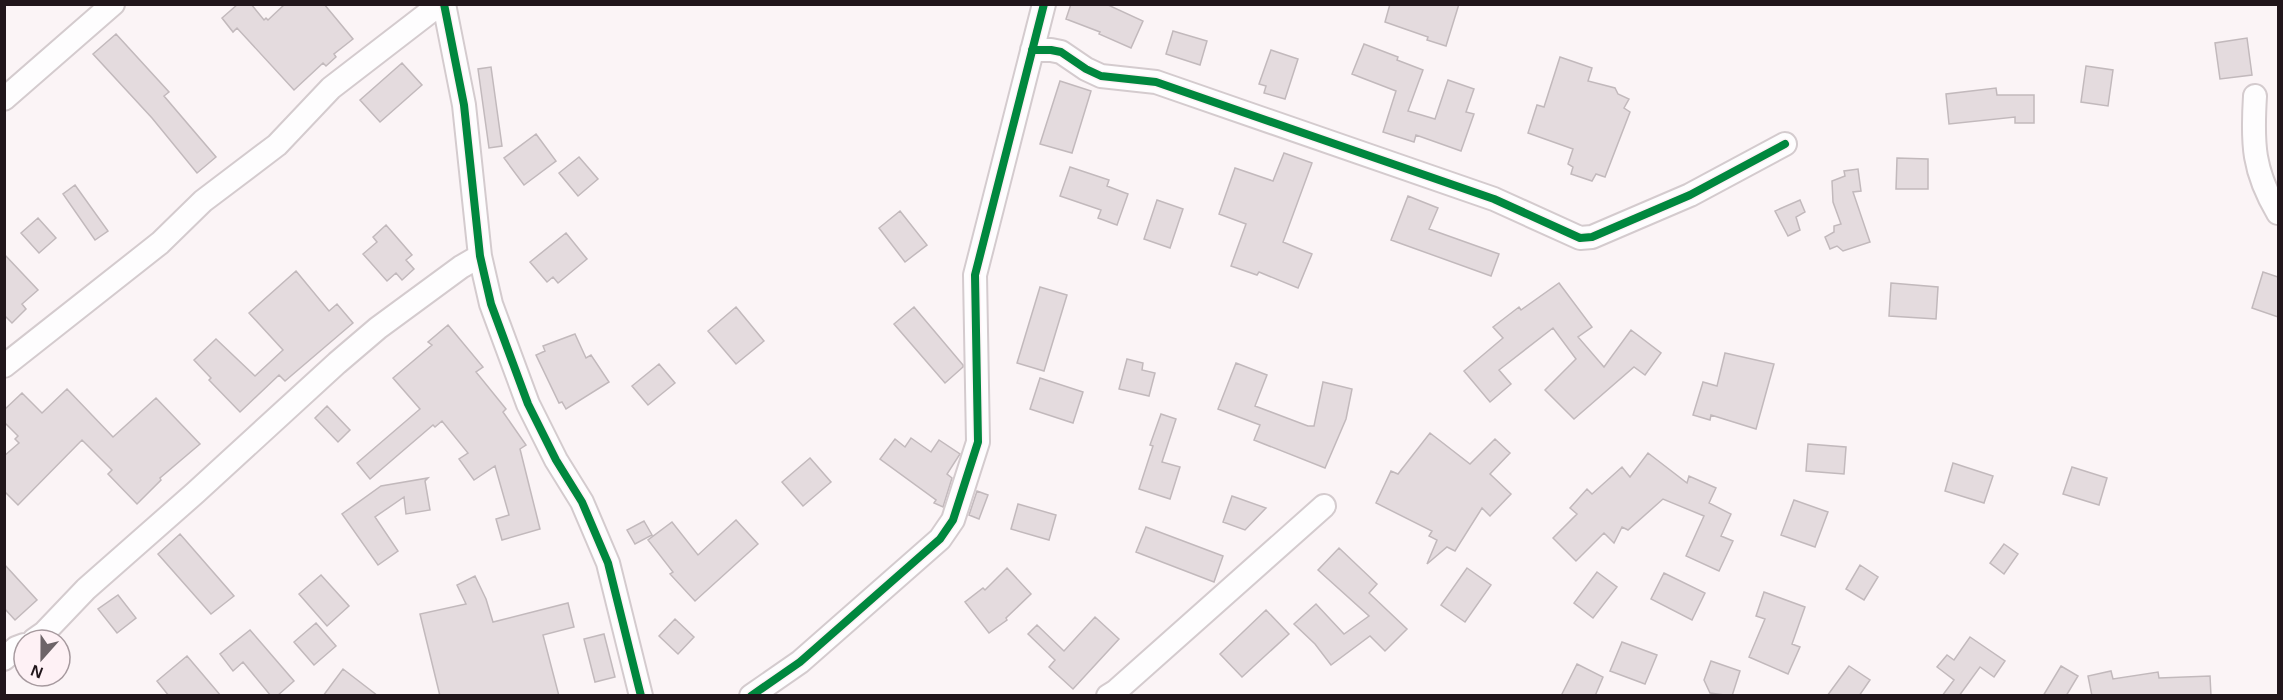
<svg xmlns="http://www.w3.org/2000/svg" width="2283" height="700" viewBox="0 0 2283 700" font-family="Arial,sans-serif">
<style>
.building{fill:#e4dbde;stroke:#c2b9bc;stroke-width:1.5}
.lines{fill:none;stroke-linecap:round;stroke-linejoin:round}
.minor-casing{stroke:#d4cbce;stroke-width:26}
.minor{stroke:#fefdfe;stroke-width:22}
.cycleway-casing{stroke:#fef1f5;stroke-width:11}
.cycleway{stroke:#00873e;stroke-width:8}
</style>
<rect width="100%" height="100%" fill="#fbf4f6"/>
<path class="building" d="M238,4H251L264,20L266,18L268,20L285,4H324L353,39L334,54L336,57L326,66L323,63L294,90L237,28L233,32L222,18Z
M1071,4H1106L1143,21L1131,48L1099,34L1100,32L1066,19Z
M1390,4H1459L1446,46L1427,40L1428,37L1385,22Z
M1173,31L1207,41L1200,65L1166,54Z
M116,34L169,92L164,96L216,157L197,173L152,118L93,54Z
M2247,38L2252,75L2220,79L2215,43Z
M1364,44L1398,57L1397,60L1423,70L1408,111L1435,119L1448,80L1474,89L1466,112L1474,114L1461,151L1416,135L1414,142L1383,132L1396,91L1352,74Z
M1271,50L1298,59L1285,99L1264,93L1266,86L1259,84Z
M1560,57L1592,68L1588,81L1615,88L1618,94L1629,99L1624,108L1630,112L1605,177L1596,174L1592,181L1571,174L1573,167L1568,164L1573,149L1528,133L1537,105L1544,107Z
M402,63L422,85L380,122L360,100Z
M2086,66L2113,70L2108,106L2081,102Z
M491,67L502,146L489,148L478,69Z
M1060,81L1091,91L1072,153L1040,144Z
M1996,88L1997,95H2034V123H2015V117L1949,124L1946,94Z
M536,134L556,161L524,185L504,158Z
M1284,153L1312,163L1283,242L1312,254L1298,288L1259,272L1257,275L1231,266L1246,224L1219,214L1235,168L1273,181Z
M579,157L598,179L578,196L559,173Z
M1897,158L1928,159V189H1896Z
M1070,167L1109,180L1107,186L1128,194L1117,225L1098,218L1101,210L1060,196Z
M1858,169L1861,191L1853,192L1870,242L1843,251L1837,246L1830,249L1825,237L1834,232V226L1841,224L1833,202L1832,181L1845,176L1844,171Z
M75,185L108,231L95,240L63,194Z
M1408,196L1438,208L1429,229L1499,254L1491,276L1391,240Z
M1157,200L1183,209L1170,248L1144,239Z
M1800,200L1805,212L1796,217L1800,230L1788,236L1775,211Z
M900,211L927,245L905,262L879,228Z
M38,218L56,238L39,253L21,233Z
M386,225L412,255L406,260L414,269L402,280L396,273L387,281L363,254L377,242L373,237Z
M566,233L587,259L558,283L553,277L547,282L530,262Z
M4,254L38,290L22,304L26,309L12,323L4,315Z
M296,271L329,311L337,304L353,323L285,381L279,375L240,412L209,380L211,378L194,360L216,339L255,376L283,350L249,313Z
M2263,272L2278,277V317L2252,308Z
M1559,283L1592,327L1578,337L1604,367L1631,330L1661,353L1645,375L1634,367L1574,419L1545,390L1576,359L1553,328L1499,370L1511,384L1490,402L1464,371L1503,338L1493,327L1519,307L1521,310Z
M1891,283L1938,287L1936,319L1889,316Z
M1040,287L1067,295L1044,371L1017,363Z
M736,307L764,341L736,364L708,331Z
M914,307L963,365V367L945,383L894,324Z
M448,325L483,367L476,372L506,409L503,412L526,445L520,449L540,529L502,540L496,519L509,515L495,466L474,480L459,459L468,453L442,421L435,427L433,425L370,479L357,463L420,409L393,378L432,345L428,342Z
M575,334L586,358L591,355L609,382L566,409L562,402L559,403L536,355L545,351L543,346Z
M1725,353L1774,364L1756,429L1711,415L1710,420L1693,415L1703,382L1717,386Z
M1127,359L1143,363L1142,370L1155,373L1149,396L1119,389Z
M1236,363L1267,375L1255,406L1308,426H1314L1323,382L1352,389L1346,419L1325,468L1254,440L1260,425L1218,409Z
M659,364L675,383L648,405L632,386Z
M1040,378L1083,392L1073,423L1030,409Z
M67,389L113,437L156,398L200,444L160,478L161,480L137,504L108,474L112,470L82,440L18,505L4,491V456L19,443L15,439L18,436L4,422V410L22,393L42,413Z
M327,406L350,430L338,442L315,418Z
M1161,414L1176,419L1162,462L1180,467L1170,499L1139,489L1153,446L1150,445Z
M1430,433L1470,464L1495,439L1510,453L1490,474L1511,494L1490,516L1482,508L1455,551L1447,547L1427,564L1437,540L1429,536L1432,531L1376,503L1391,471L1398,474Z
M911,438L931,452L939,440L960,454L947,474L952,478L943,507L934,503L936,500L880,459L895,439L905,447Z
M1808,444L1846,447L1844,474L1806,471Z
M1648,453L1687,483L1689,476L1716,488L1709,503L1731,514L1721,536L1733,541L1719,571L1686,556L1704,516L1663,499L1628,530L1622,527L1614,543L1604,533L1576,561L1553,538L1577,514L1570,508L1587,489L1592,494L1622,467L1630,477Z
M810,458L831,482L803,506L782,482Z
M1953,463L1993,476L1984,503L1945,491Z
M2072,467L2107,478L2099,505L2063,494Z
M428,478L425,481L430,510L406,514L404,497L375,517L398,551L378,565L342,514L381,486Z
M977,491L988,495L979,519L969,515Z
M1232,496L1266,508L1245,530L1223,522Z
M1794,500L1828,512L1815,547L1781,535Z
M1018,504L1056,515L1049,540L1011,529Z
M736,520L758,544L695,601L670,574L673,572L648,540L672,522L698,555Z
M644,521L652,535L635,544L627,530Z
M1146,527L1223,556L1214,582L1136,552Z
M180,534L234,596L211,614L158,554Z
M2004,544L2018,554L2004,574L1990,563Z
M1339,548L1377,584L1369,593L1407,629L1385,651L1370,636L1331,665L1315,644L1294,624L1316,604L1344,634L1369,616L1318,570Z
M4,564L37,600L15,620L4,608Z
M1860,565L1878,577L1864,600L1846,589Z
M1007,568L1031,594L1006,618L1007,620L989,633L965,602L983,588L985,590Z
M1467,568L1491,585L1465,622L1441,605Z
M1597,572L1617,587L1593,618L1574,603Z
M1664,573L1705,593L1692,620L1651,599Z
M321,575L349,606L327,626L299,594Z
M475,576L486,599L493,622L568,603L574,627L543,635L559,696H440L420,614L466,604L457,585Z
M1764,592L1805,607L1792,644L1800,647L1788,674L1749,657L1765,619L1756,616Z
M118,595L136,618L117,633L98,609Z
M1266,610L1289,634L1242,677L1220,654Z
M1095,617L1119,639L1073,689L1049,667L1055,660L1028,634L1037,625L1064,651Z
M675,619L694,637L678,654L659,636Z
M316,623L336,646L314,665L294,642Z
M250,630L294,681L277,696H271L243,662L233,671L220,654Z
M604,634L615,677L595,682L584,639Z
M1970,637L2005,661L1994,677L1980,667L1959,696H1942L1954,680L1937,667L1947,655L1954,660Z
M1622,642L1657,655L1645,684L1610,671Z
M187,656L221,696H169L157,681Z
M1711,661L1740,671L1732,696L1710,693L1704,680Z
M1577,664L1603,677L1595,696H1561Z
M1849,666L1870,680L1859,696H1827Z
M2061,666L2078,676L2066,696H2043Z
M343,669L378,696H323Z
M2111,671L2113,679L2158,672L2159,678L2210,676L2211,696H2092L2088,676Z"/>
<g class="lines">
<defs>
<path id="minor" d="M444,4L464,105L480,256L491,304L528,404L556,460L582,502L608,563L641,696
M1032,50H1051L1061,52L1086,69L1101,76L1156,82L1494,199L1580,238L1592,237L1690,195L1785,144
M2255,96C2252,144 2253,171 2278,213
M4,99L113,4
M4,366L160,243L203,201L277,145L331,88L440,4
M34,640L44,633L86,589L195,493L337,363L378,328L461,267L480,256
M4,659L16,648L24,645
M751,696L800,662L940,539L953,520L978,442L975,275L1044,4
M1108,696L1116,691L1324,506"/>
</defs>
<use href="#minor" class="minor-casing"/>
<use href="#minor" class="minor"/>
<defs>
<path id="cycleway" d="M444,4L464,105L480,256L491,304L528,404L556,460L582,502L608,563L641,696
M1032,50H1051L1061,52L1086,69L1101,76L1156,82L1494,199L1580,238L1592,237L1690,195L1785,144
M751,696L800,662L940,539L953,520L978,442L975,275L1044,4"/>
</defs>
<use href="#cycleway" class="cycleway-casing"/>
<use href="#cycleway" class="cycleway"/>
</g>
<rect width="2283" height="700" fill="none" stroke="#21161b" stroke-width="12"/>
<g transform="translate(42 658) rotate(201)"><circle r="28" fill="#fef1f5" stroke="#a6999e" stroke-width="1.5"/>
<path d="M0-4.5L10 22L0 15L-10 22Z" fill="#6d6468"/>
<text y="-9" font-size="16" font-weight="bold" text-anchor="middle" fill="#21161b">N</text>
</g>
</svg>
